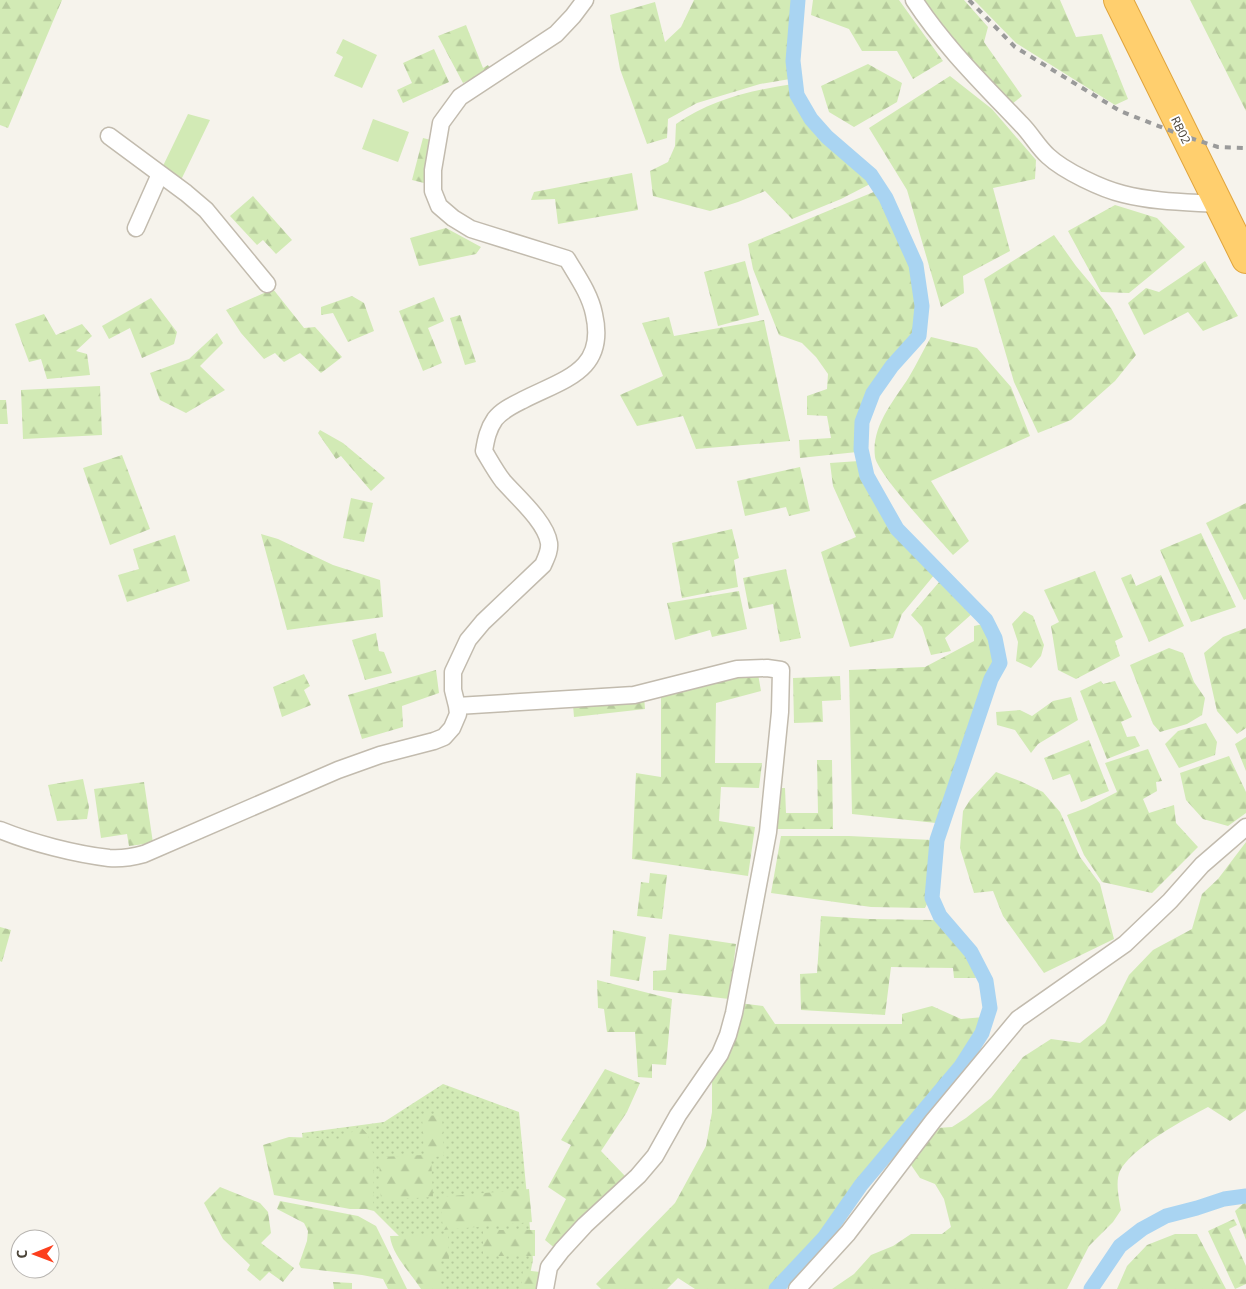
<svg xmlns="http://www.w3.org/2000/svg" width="1246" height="1289" viewBox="0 0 1246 1289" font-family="'Open Sans',sans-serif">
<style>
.grass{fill:url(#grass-dots)}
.forest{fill:url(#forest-firs)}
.park{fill:#d2eab5}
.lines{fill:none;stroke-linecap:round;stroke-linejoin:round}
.canal{stroke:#a9d4f2;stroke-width:15}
.street-casing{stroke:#c2bbae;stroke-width:19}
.highway-casing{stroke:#e0a43c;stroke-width:30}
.street{stroke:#fff;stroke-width:16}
.highway{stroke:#ffcf6e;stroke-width:28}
.rail{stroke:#9a9a9a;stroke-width:4;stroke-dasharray:6 6;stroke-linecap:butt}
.labels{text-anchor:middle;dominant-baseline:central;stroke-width:4;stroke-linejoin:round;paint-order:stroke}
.street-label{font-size:12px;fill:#4b4439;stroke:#fff}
</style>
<defs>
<pattern id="grass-dots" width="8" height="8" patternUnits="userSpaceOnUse" patternTransform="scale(1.25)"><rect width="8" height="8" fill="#d2eab5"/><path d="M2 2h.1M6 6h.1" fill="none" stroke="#b6ca9c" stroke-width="1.8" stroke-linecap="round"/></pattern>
<pattern id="forest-firs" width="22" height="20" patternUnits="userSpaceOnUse" patternTransform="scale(1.25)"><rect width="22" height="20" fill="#d2eab5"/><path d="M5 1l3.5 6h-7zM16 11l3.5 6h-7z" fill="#b6ca9c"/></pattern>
</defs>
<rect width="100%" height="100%" fill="#f6f3ec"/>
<path class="grass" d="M443,1084L519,1112L533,1260L527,1289H432L407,1244L374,1211L309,1195L302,1133L384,1122Z"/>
<path class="forest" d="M0,0H62L8,128L0,125Z
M694,0H794L788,60L790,79L760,84L697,103L668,119L667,138L647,144L620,69L610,15L655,2L665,42L681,27Z
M813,0H899L943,61L913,79L897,51H862L849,29L811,15Z
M919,0H964L988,27L984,42L1022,96L1008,107Z
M974,0H1060L1076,37L1102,34L1128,99L1115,105L1016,43Z
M1190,0H1246V111Z
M466,25L483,68L488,65L491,70L463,83L438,36Z
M434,49L449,82L403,103L397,90L412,83L403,63Z
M868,64L902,83L897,102L854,127L829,112L821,86Z
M950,76L992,109L1036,160L1035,179L993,188L1010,251L963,276L964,293L941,307L907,190L869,128Z
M793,84C797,125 841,152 869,176L872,183L841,199L792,219L765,191L738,202L710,211L653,196L650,171L668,162L675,146L676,124C710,100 753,90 793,84Z
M423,138L435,141L424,183L412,180Z
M632,173L638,210L558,224L555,199L531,200L534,192Z
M876,191L894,230L912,265L919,306L914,336L889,365L868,393L860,420L857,452L800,458L799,440L831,438L827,416L807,415V396L827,389L828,374L816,357L802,343L779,335L753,269L748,244Z
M253,196L292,240L276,254L263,240L257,245L230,216Z
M1115,205L1157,218L1185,247L1129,293L1101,292L1068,231Z
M446,228L481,247L476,254L419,266L410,238Z
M1054,235L1076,266L1111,308L1136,355L1115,381L1071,420L1038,433L1014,382L984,279Z
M745,261L759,315L718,326L704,272Z
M1205,261L1238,316L1203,331L1188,312L1144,335L1128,303L1146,288L1159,292Z
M273,289L304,328L315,327L342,357L321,373L300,353L284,362L275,353L264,359L241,333L226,310Z
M352,296L364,303L374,331L348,342L333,313L321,315V307Z
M434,297L444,321L428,328L442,363L423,371L399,311Z
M151,298L177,332L174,344L142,358L130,328L109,339L102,326Z
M44,314L56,335L82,324L92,336L76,351L87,354L90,375L47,379L41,359L29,362L15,324Z
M460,315L476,362L465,365L450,318Z
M669,317L674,336L764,320L790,441L696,449L683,416L637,426L620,395L663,376L642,323Z
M217,333L223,343L200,366L225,390L186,413L160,400L150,373L189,359Z
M931,337L977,348L1011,387L1030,436L931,481L969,541L953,555C938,538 878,475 875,457C871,426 894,401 909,377C917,364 923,350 931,337Z
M100,386L102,435L23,439L21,390Z
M0,400H6L8,424H0Z
M320,430L343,443L385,478L371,491L341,456L336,459L318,433Z
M122,455L150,529L110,545L83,468Z
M859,461C868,490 883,517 902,541C911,553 924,563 935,574L902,614L893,638L850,647L821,552L856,537L833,486L830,463Z
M800,467L810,511L789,516L786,507L745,516L737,481Z
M351,498L373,503L364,542L343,538Z
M1246,503V599L1244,600L1206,523Z
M732,529L739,558L734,560L738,587L682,598L672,543Z
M1201,533L1236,607L1191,622L1160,550Z
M261,534L278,539L333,565L380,580L383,617L287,630Z
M175,535L190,581L127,602L118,575L139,569L133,549Z
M786,569L801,638L780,642L773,604L749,609L743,578Z
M1095,571L1123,637L1115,641L1120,656L1076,679L1058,670L1051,626L1059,622L1044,590Z
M1131,574L1136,586L1161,575L1184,626L1149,642L1121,578Z
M943,579L974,612L945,638L951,651L931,655L922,627L911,615L940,581Z
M739,591L747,629L712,637L710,630L675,640L667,603Z
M1024,611L1033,616L1044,645L1041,656L1031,668L1016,661L1018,642L1012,624Z
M983,624L987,626L993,638L997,662L989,678L948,800L936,823L852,814L849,670L925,667L974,641V626Z
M1246,628V728L1237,734L1217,711L1204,653L1223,637Z
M376,633L379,651L384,652L392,673L365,680L352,640Z
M1169,648L1183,653L1194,682L1205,698L1202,715L1187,724L1160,732L1153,724L1130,665Z
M436,670L439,693L402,706L403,727L362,739L348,695Z
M304,674L310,686L304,690L311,705L282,717L273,687Z
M758,674L761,691L716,703L715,763H762L759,788L721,787L719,821L755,827L748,876L632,859L636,773L661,777V694L716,680Z
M840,676L841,700L822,701L823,722L794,723L793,678Z
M1101,681L1103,684L1115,681L1132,717L1121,722L1127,737L1135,736L1140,746L1107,759L1080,691Z
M644,696L645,709L574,717L573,705Z
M1071,697L1078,720L1038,744L1031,753L1015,730L997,725L996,712L1020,710L1032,716L1053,701Z
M1206,723L1217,742L1215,755L1179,768L1165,744L1178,731Z
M1246,737V771L1235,744Z
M1089,740L1109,791L1081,802L1070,774L1053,780L1044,758Z
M1148,749L1162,781L1156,782L1157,791L1143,799L1149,813L1174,805L1176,823L1198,847L1152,893L1102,882L1084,855L1067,815L1086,808L1117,792L1105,763Z
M1229,756L1246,792V813L1228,826L1203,819L1186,800L1180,773Z
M817,760H832L833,829H773V788H785L786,813H818Z
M996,772L1020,781L1043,792L1060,812L1080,857L1100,884L1114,939L1044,973L1003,916L993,891L974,893L960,848L963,811L970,800Z
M83,779L89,807L87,819L57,821L48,785Z
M144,782L153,843L129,846L127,834L101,838L94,789Z
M781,836H849L932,840L930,898L925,908L871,907L771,893Z
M1246,842V1110L1230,1121L1208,1107C1185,1119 1131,1148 1120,1171C1115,1182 1119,1199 1121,1210L1113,1222L1089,1246L1067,1289H832L854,1274L871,1255L893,1246L911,1234H942L951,1227L944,1199L935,1184L920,1178L909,1162L937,1128L952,1127L966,1118L991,1098L1023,1057L1051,1039L1080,1043L1105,1023L1129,975L1153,950L1192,929L1202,894L1218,879Z
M650,873L667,875L662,919L637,916L641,882L649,883Z
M821,916L870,919L934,920L970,961L976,978H954L953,968L891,967L885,1015L801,1010L800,974L817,973Z
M0,927L11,930L2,962L0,961Z
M613,930L646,937L639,981L610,976Z
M669,934L736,944L729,999L653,990V971L666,970Z
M597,980L672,999L666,1065L652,1064V1078L638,1077L635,1032H607L604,1009L598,1008Z
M739,1003L763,1006L775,1024H902V1014L932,1006L961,1019L984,1017L979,1033L957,1064L858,1183L820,1235L771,1289H695L678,1278L667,1289H601L596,1284L675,1203L706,1146L712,1112V1076Z
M605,1069L640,1083L627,1112L601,1151L625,1176L557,1250L545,1240L566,1199L548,1187L571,1145L561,1140Z
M442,1115L444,1156L431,1157L433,1197L381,1200L379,1157L424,1155L422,1116Z
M360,1126L368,1135L374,1156L373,1209H350L274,1195L263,1145L289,1137L342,1139Z
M220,1187L260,1203L268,1212L271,1233L261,1243L294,1268L283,1282L269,1272L260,1281L247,1270L250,1265L223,1239L204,1203Z
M529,1189L532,1222L443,1230L440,1197Z
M280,1201L358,1216L376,1226L407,1289H388L383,1279L362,1275L301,1268L299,1264L307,1241L308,1231L304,1223L277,1209Z
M1246,1201V1240L1235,1211Z
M1234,1219L1237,1225L1229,1229L1246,1266V1284L1235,1289L1208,1231Z
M483,1230H535V1256H483Z
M1175,1234H1197L1226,1289H1117L1127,1266L1147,1245Z
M448,1235L449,1259H439L440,1289H421C411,1273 392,1255 390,1236Z
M523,1270L540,1272L538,1289H521Z
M333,1282L352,1283V1289H334Z"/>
<path class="park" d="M343,39L377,55L362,88L334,76L343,57L336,53Z
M188,114L210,120L181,180L162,168Z
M373,119L409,132L398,162L362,149Z"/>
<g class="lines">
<path class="canal" d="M776,1289L824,1238L861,1185L961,1066L982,1033L990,1008L986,981L971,952L940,916L932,898L937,840L991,679L1000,663L995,638L986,620L897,529L867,476L861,449L862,422L873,393L892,366L919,336L922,306L916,265L886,198L871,175L827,137L811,119L797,95L793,61L798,0
M1091,1289L1120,1246L1142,1229L1166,1216L1197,1208L1224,1199L1246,1196"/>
<defs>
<path id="street" d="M914,0C944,46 983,84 1021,124C1031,134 1038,147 1048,156C1064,171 1102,189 1123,194C1154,202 1186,202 1218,204
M109,136L186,193L206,210L267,284
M136,228L160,174
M0,830C32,843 75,854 109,858C121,859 133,857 144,854L338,770L380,755L434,741L444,737L452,728L458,714L457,706
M545,1289L549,1267L562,1250L585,1225L638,1176L655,1156L678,1115L720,1054L728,1035L734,1013L768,832L780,712L781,670L767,668L737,669L634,695L457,706L453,690V672L468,640L483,622L543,565C546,558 550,551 549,543C546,522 517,497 503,481C496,472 490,461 484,451C486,439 488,429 495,419C502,410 513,405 523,400C564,379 607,371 594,314C590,294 577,276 567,259L471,229L453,218L439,206L433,191V170L441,123L460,97L556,34L573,16L585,0
M797,1289L848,1233L933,1121L1018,1019L1125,944L1170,901L1202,865L1246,827"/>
<path id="highway" d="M1118,0L1246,259"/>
</defs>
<use href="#street" class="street-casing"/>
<use href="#highway" class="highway-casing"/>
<use href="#street" class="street"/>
<use href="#highway" class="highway"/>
<path class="rail" d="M969,0L1015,47L1120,111L1184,136L1218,147L1246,148"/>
</g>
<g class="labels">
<g class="street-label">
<text transform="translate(1181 130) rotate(64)">RB02</text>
</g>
</g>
<g transform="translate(35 1254) rotate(269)"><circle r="24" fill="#ffffff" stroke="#b7b4b0"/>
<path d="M0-4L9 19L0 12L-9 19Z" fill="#fc3f1d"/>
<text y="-8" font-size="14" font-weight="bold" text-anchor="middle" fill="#4b4439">С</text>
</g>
</svg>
